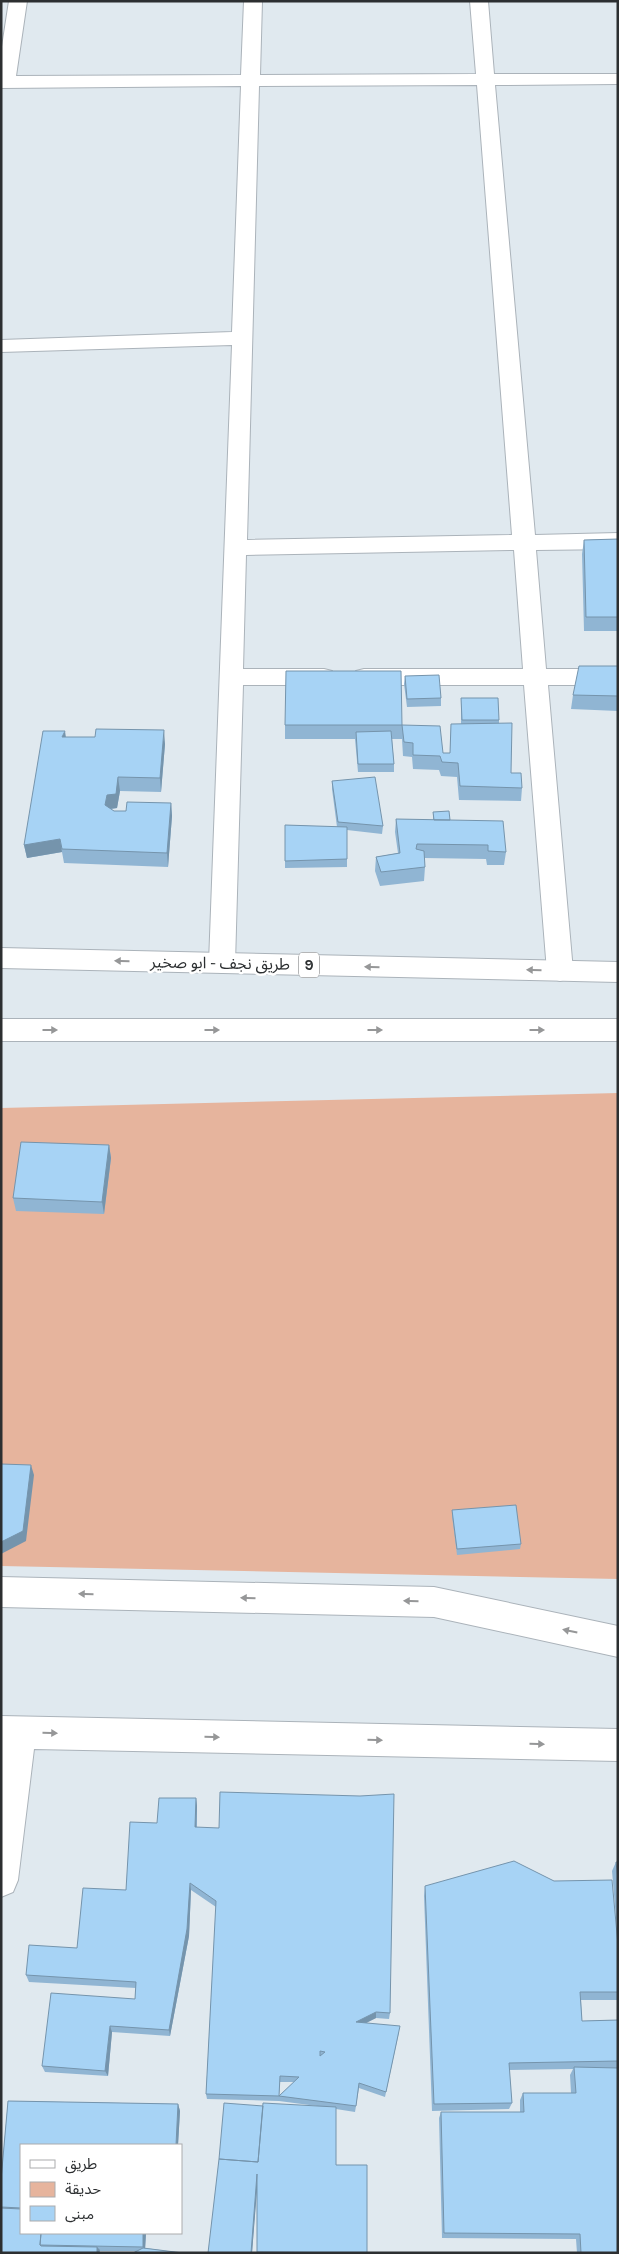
<svg xmlns="http://www.w3.org/2000/svg" width="619" height="2254" viewBox="0 0 619 2254" font-family="Karla,'Noto Sans Arabic',sans-serif">
<style>
.green{fill:#e6b49d}
.lines{fill:none;stroke-linecap:round;stroke-linejoin:round}
.minor-casing{stroke:#abb3ba;stroke-width:2}
.highway-casing{stroke:#abb3ba;stroke-width:2}
.minor{fill:#fff;fill-rule:evenodd}
.highway{fill:#fff;fill-rule:evenodd}
.wall{fill:#90b5d3;fill-rule:evenodd}
.shaded-wall{fill:#7594ac}
.building{fill:#a7d3f5;stroke:#7594ac;fill-rule:evenodd}
.oneway{fill:#969798}
.labels{text-anchor:middle;dominant-baseline:central;stroke-width:5;stroke-linejoin:round;paint-order:stroke}
.shield{fill:#fff;stroke:#6b6d6f;stroke-width:1}
.shield-label{font-size:15px;font-weight:bold;fill:#2c2f31}
.street-label{font-size:16px;fill:#2c2f31;stroke:#fff}
</style>
<rect width="100%" height="100%" fill="#e0e9ef"/>
<path class="green" d="M618,1093V1579L1,1566V1108Z"/>
<g class="lines">
<defs>
<path id="minor" d="M9,1H27L16,76L241,75L244,1H262L260,75L476,74L470,1H488L494,74H618V84L495,85L535,535L618,533V549L536,550L546,669H618V685H548L573,971L569,978L560,981L551,978L547,971L524,685H364L356,683L352,677L356,671L364,669H523L514,550L246,555L243,669H324L332,671L336,677L332,683L324,685H243L235,963L231,970L222,973L213,970L209,963L232,345L1,352V340L232,332L241,86L1,88V53ZM477,85L512,535L247,540L259,86Z
M1,1577L434,1587L618,1626V1657L434,1617L1,1607Z
M1,1716L618,1729V1761L34,1749L18,1880L13,1892L1,1897Z"/>
<path id="highway" d="M1,948L618,962V982L1,968Z
M1,1019H618V1041H1Z"/>
</defs>
<use href="#minor" class="minor-casing"/>
<use href="#highway" class="highway-casing"/>
<use href="#minor" class="minor"/>
<use href="#highway" class="highway"/>
</g>
<path class="wall" d="M618,539V631H584L582,554L584,540Z
M618,666V711L571,709L573,695Z
M405,676L441,698V706L407,707L404,684Z
M461,698L499,720V723L511,773L522,788L521,801L459,800L457,777L441,776L439,770L413,769L412,757L403,756L402,739H392L394,764V772H358L355,739H285V725H402L443,753H450L451,724H461Z
M66,737L165,744L161,792L120,791L117,808L111,809L114,811H126L171,803L172,816L168,867L64,863L62,852L27,858L24,845Z
M332,781L383,826L382,834L347,830V867L285,868V825L337,827L332,789Z
M433,812L450,820L506,852L504,865H487L486,859L424,858L425,867L424,881L380,886L375,871L376,857L398,853L395,832L396,819L433,820Z
M109,1145L111,1158L104,1214L16,1211L13,1198Z
M452,1510L521,1544L520,1549L457,1555L452,1516Z
M196,1798L197,1806V1827L390,2013L389,2019L376,2018L366,2023L399,2032L385,2097L359,2088L355,2112L336,2109V2165L367,2253H257V2186L252,2253H208L263,2106H317L279,2101L207,2099L206,2094L216,1907L191,1890L189,1936L170,2036L112,2032L108,2076L45,2072L42,2066L135,1999L136,1988L29,1982L26,1975L77,1948L126,1890L157,1823ZM280,2082H294L279,2096Z
M616,1862H618V1941L612,1871Z
M425,1886L618,1945V2000H581L582,2021L618,2020V2253H577L576,2239L442,2238L439,2118L441,2112H520V2100L523,2093H571L570,2075L573,2069L509,2070L512,2103L509,2109L432,2111L424,1896Z
M8,2101L178,2104L180,2111L178,2145H21V2233H146L145,2248L183,2253H133L136,2251H100L99,2253H1V2180Z"/>
<path class="shaded-wall" d="M164,730L165,744L161,792L160,778Z
M65,731L67,745L62,737Z
M118,777L120,791L117,808L109,809L105,805L107,795Z
M171,803L172,816L168,867L167,853Z
M60,839L62,852L27,858L24,845Z
M109,1145L111,1158L104,1214L102,1202Z
M31,1465L34,1475L26,1541L1,1554V1542Z
M196,1798L197,1806L196,1835L195,1827Z
M190,1883L191,1890L189,1936L170,2036L169,2030Z
M376,2012V2018L356,2028V2022Z
M110,2026L112,2032L108,2076L105,2071Z
M178,2104L180,2111L178,2145H176Z
M257,2174L258,2178L252,2253H251Z
M143,2233H146L145,2251L143,2247Z
M97,2247L100,2250L99,2253H97Z"/>
<path class="building" d="M618,539V617H586L584,540Z
M579,666H618V696L573,695Z
M286,671H401L402,725H285Z
M439,675L441,698L407,699L405,676Z
M461,698H498L499,720H462Z
M512,723L511,773H521L522,788L460,786L458,763L442,762L440,756L413,755V743L404,742L402,725L440,726L443,753H450L451,724Z
M96,729L164,730L160,778L118,777L116,794L107,795L105,805L114,811H126L127,802L171,803L167,853L62,849L60,839L24,845L43,731H65L62,737H95Z
M391,731L394,764H358L356,732Z
M375,777L383,826L338,822L332,781Z
M449,811L450,820H434L433,812Z
M396,819L503,821L506,852L488,851V845L417,844L416,849L424,851L425,867L381,872L376,857L400,853Z
M285,825L347,827V859L285,861Z
M21,1142L109,1145L102,1202L13,1198Z
M1,1464L31,1465L23,1531L1,1542Z
M516,1505L521,1544L457,1549L452,1510Z
M220,1792L360,1796L394,1794L390,2013L376,2012L356,2022L400,2026L386,2092L359,2083L356,2106L279,2096L206,2094L216,1901L190,1883L187,1929L169,2030L110,2026L105,2071L42,2066L51,1993L135,1999L136,1982L26,1975L29,1945L77,1948L83,1888L126,1890L130,1822L157,1823L159,1798H196L195,1827L219,1828ZM320,2051L325,2052L320,2056ZM280,2076L299,2077L279,2096Z
M514,1861L554,1881L612,1880L618,1945V1992H580L582,2021L618,2020V2061L509,2063L512,2103L434,2104L425,1886Z
M616,1862H618V1880Z
M574,2067L618,2068V2253H581L580,2234L444,2233L441,2112H524L523,2093H576Z
M8,2101L178,2104L176,2145H21V2208L1,2207V2180Z
M224,2103L263,2106L258,2162L219,2159Z
M263,2103L336,2107V2165H367V2253L257,2252V2174L251,2253H208L219,2159L258,2162Z
M1,2208L21,2209V2233H41L40,2245L41,2246L97,2247V2253H1Z
M41,2233H143V2247L40,2245Z
M143,2248L183,2253H133Z"/>
<defs><path id="oneway-solid" d="M-6-.8H1V-3.2L6.5 0L1 3.2V.8H-6Z" transform="scale(1.25)"/></defs>
<g class="oneway">
<use href="#oneway-solid" transform="translate(122 961) rotate(-179)"/>
<use href="#oneway-solid" transform="translate(372 967) rotate(-179)"/>
<use href="#oneway-solid" transform="translate(534 970) rotate(-179)"/>
<use href="#oneway-solid" transform="translate(50 1030)"/>
<use href="#oneway-solid" transform="translate(212 1030)"/>
<use href="#oneway-solid" transform="translate(375 1030)"/>
<use href="#oneway-solid" transform="translate(537 1030)"/>
<use href="#oneway-solid" transform="translate(86 1594) rotate(-179)"/>
<use href="#oneway-solid" transform="translate(248 1598) rotate(-179)"/>
<use href="#oneway-solid" transform="translate(411 1601) rotate(-179)"/>
<use href="#oneway-solid" transform="translate(570 1631) rotate(-168)"/>
<use href="#oneway-solid" transform="translate(50 1733) rotate(1)"/>
<use href="#oneway-solid" transform="translate(212 1737) rotate(1)"/>
<use href="#oneway-solid" transform="translate(375 1740) rotate(1)"/>
<use href="#oneway-solid" transform="translate(537 1744) rotate(1)"/>
</g>
<g class="labels">
<rect class="shield" x="299" y="952.5" width="20" height="25" rx="4"/>
<g class="shield-label">
<text x="309" y="965">9</text>
</g>
<g class="street-label">
<text transform="translate(220 963) rotate(1)">طريق نجف - ابو صخير</text>
</g>
</g>
<rect width="619" height="2254" fill="none" stroke="#2c2f31" stroke-width="5"/>
<rect x="20" y="2144" width="162" height="90" fill="#ffffff" stroke="#abacad"/>
<rect x="30" y="2160" width="25" height="8" fill="#ffffff" stroke="#abacad"/>
<text x="65" y="2169" font-size="15" fill="#2c2f31">طريق</text>
<rect x="30" y="2182" width="25" height="15" fill="#e6b49d" stroke="#abacad"/>
<text x="65" y="2194" font-size="15" fill="#2c2f31">حديقة</text>
<rect x="30" y="2206" width="25" height="15" fill="#a7d3f5" stroke="#abacad"/>
<text x="65" y="2219" font-size="15" fill="#2c2f31">مبنى</text>
</svg>
